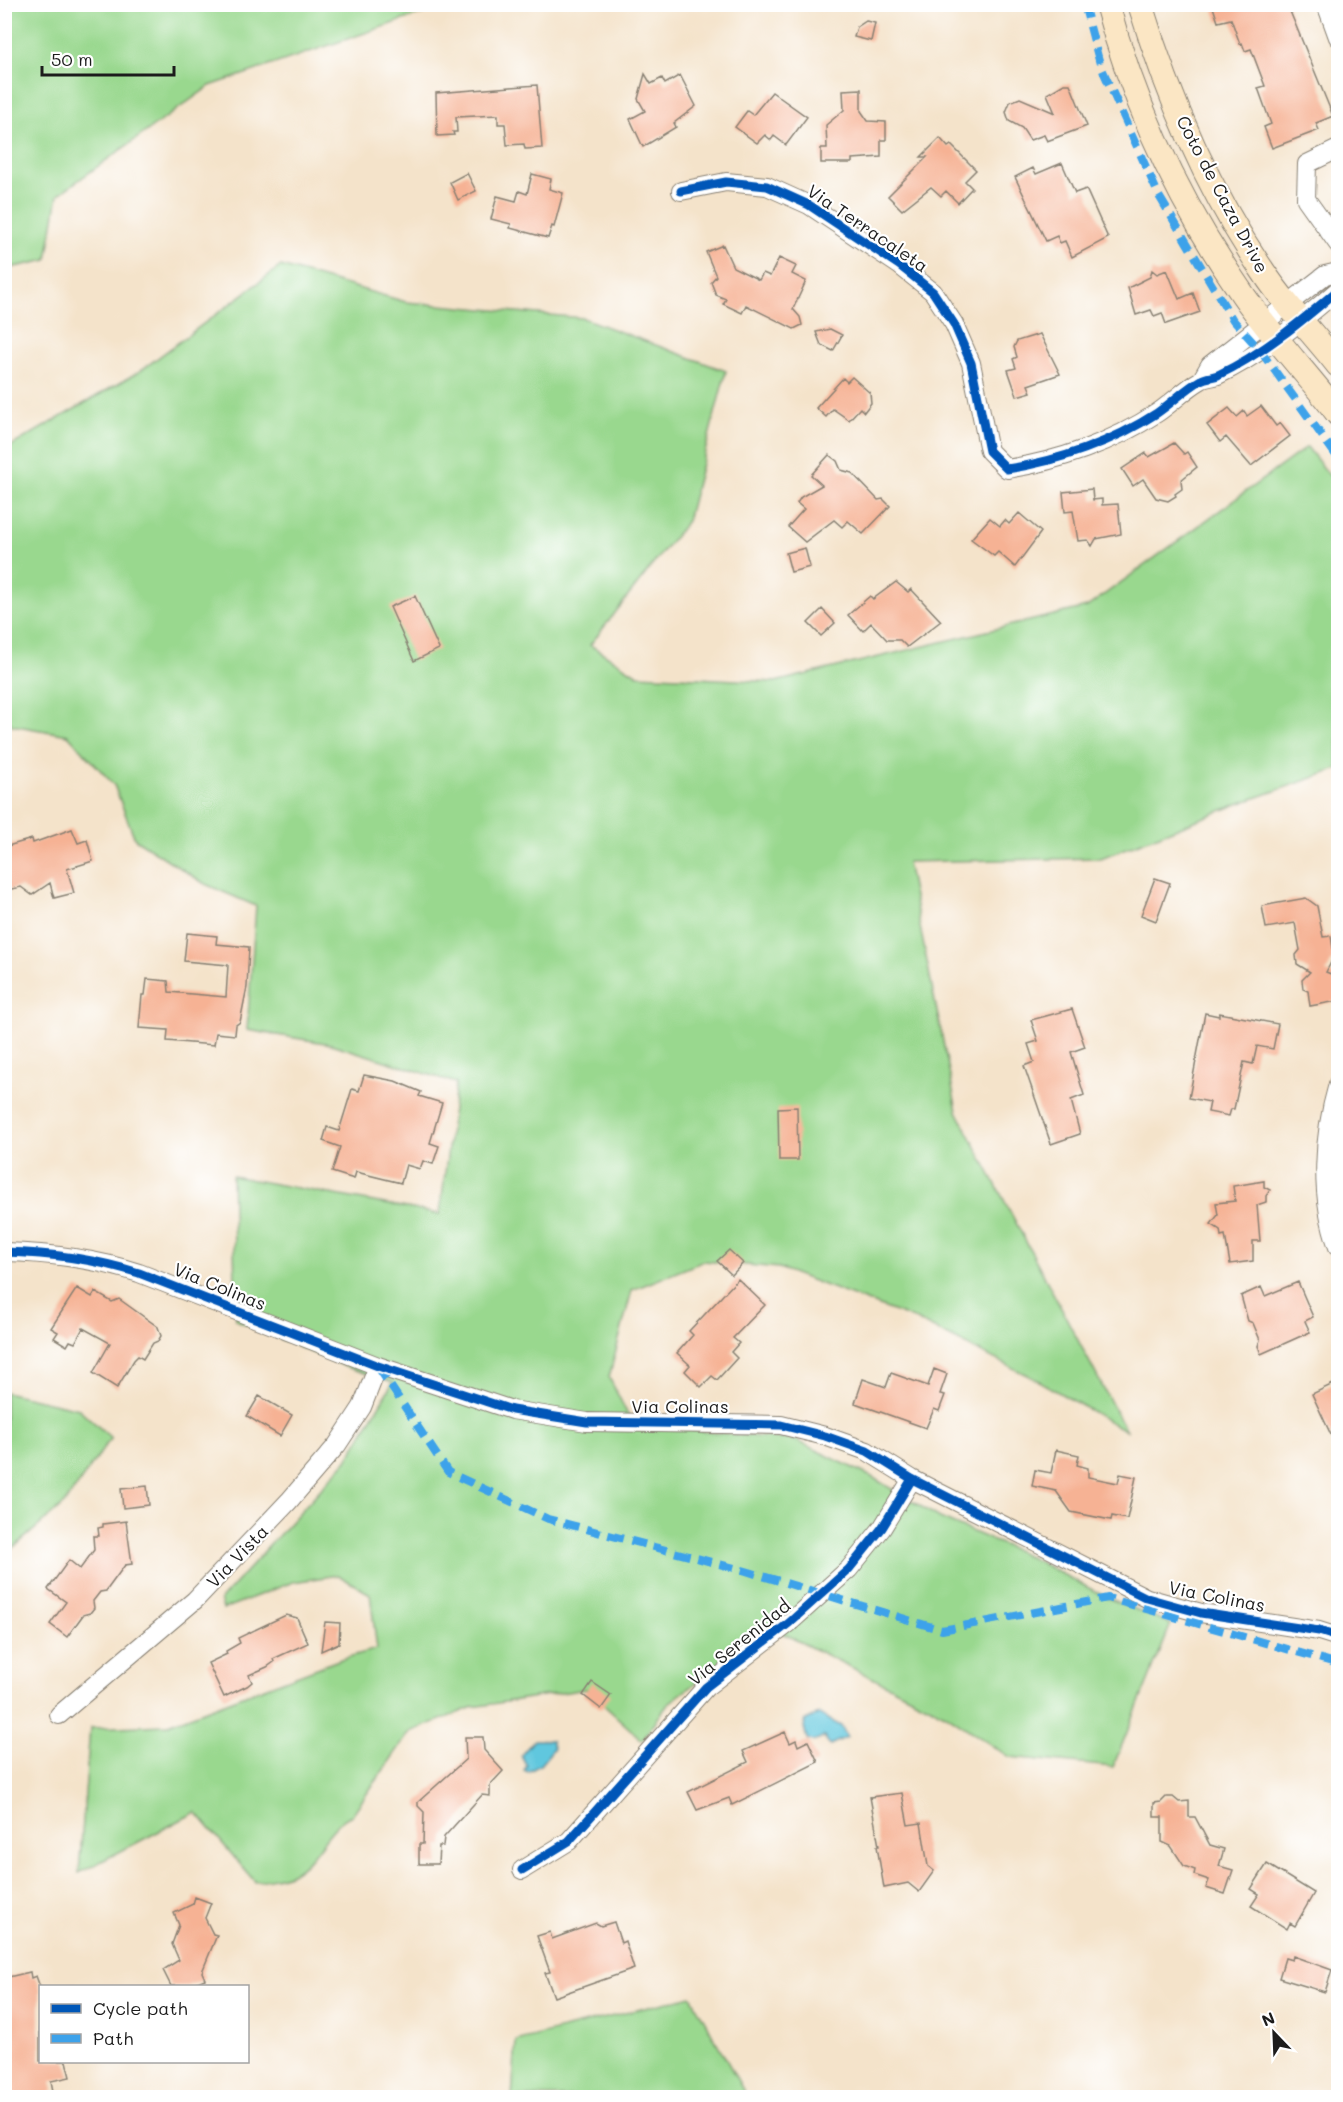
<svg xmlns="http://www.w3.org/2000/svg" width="1343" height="2102" viewBox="0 0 1343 2102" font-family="Mali,sans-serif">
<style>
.green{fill:#99d88e;stroke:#5a7a55;stroke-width:1.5}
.water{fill:#61c7de;stroke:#3e727d;stroke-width:1.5}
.building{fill:#f6b294}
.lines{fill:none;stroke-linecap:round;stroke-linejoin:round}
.minor-casing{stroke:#888073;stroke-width:20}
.secondary-casing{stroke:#888073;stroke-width:26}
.minor{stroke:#fff;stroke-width:18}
.secondary{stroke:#fbe6c4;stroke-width:24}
.quiet{stroke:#3da2ea;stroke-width:8;stroke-dasharray:15 8;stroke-linecap:butt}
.cycleway-casing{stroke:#fff;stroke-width:13}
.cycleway{stroke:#0057b8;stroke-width:9}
.labels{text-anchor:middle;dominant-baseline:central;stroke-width:4.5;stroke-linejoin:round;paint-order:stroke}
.street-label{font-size:18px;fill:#1c1c1c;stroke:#fff}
</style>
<rect width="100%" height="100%" fill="#fff"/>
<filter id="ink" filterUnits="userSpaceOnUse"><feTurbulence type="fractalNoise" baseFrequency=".0167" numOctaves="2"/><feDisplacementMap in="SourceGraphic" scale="12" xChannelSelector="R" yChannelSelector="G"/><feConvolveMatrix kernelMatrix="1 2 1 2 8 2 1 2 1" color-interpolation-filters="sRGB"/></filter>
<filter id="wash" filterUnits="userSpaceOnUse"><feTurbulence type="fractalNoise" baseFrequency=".008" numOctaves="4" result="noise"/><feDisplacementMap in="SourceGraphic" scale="24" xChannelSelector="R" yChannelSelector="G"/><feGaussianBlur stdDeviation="1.35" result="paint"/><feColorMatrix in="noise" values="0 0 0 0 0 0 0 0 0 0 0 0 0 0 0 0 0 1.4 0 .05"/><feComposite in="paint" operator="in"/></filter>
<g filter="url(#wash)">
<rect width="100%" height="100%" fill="#f4e3ca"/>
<path class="green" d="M5,4H447V5L210,86L58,195L47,260L5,269Z
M281,266L406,302L583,318L726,371L687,521L590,645L638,675L775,682L1087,607L1307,447L1338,486V769L1238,804L1101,858L907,862L957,1111L1126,1431L1037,1380L914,1319L779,1268L704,1261L632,1290L609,1377L633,1425L795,1440L872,1477L940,1518L1022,1553L1108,1598L1171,1624L1113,1767L1009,1757L945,1714L770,1627L669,1703L642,1740L586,1689L473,1707L410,1732L352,1815C327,1825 317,1861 292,1873C281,1878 267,1879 255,1882L196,1812L79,1873L90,1728L166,1725L341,1659L377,1649L370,1594L338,1575L293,1582L223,1609L220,1600L347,1460L393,1382L346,1367L236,1320L232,1176L440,1214L456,1083L331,1044L247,1030L256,906L205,884L135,839L114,785L68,735L12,725L5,717L4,444L11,446L140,371Z
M5,1392L79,1409L111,1438L64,1504L5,1555Z
M691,1996L747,2097H512L516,2041Z"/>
<path class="water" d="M819,1714L841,1726L847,1737L830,1745L824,1737L813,1741L807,1739L804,1727L806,1720Z
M534,1740H551L554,1748L540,1765L528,1772L524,1770L527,1766L521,1755Z"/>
<g id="blocks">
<path class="building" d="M1212,4H1287L1333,116L1316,123L1319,130L1272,148L1264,127L1271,124L1258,88L1265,86L1251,49L1245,51L1242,43L1240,44L1231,19L1218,22Z
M866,21L875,23L871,41L854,37L857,27Z
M645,74L651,84L662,78L665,84L680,75L696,106L674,123L676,127L643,147L630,119L645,111L638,99Z
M1064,84H1070L1087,126L1047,141L1044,135L1030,140L1022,128L1009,121L1006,112L1010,102L1020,98L1055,113L1047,94Z
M537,85L542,148L525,149L524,144L507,145L505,124H498V115L456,117L457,132H453L454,135L437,136L436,93Z
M861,89V111L868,121L886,122V140H881V157L852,159V163H821V148H827L826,125L844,110L843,90Z
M772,92L807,117L786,145L774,136L771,140L765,135L757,143L735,127L747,111L753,115Z
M940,138L948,147L951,145L976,170L965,181L972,188L958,203L946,191L941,196L931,187L902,210L888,196L927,157H921Z
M1062,163L1075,193L1086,189L1108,238L1072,257L1065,241L1060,243L1057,236L1046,241L1015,177L1033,168L1036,174Z
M467,173L476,191L458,200L450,182Z
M532,174L551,179L549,189L563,193L554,227L552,226L548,238L510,228L511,224L491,219L497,196L516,201L519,191L527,194Z
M723,245L733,267L759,280L763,273L770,276L779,258L796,266L792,274L806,281L793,309L800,317L802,325L794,329L746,305L742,313L723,304L726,299L716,295L711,282L716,276L706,252Z
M1152,270L1157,274L1167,270L1179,299L1193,293L1200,312L1166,324L1162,313L1154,316L1151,310L1136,315L1128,288L1150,277Z
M830,329L842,335L833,351L821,345L816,332Z
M1040,334L1060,374L1028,385L1031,392L1017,396L1008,370L1016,368L1013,359L1017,357L1014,347L1017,341Z
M852,377L870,393L871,403L864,412L860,408L849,420L833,409L826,417L816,408L843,378L847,382Z
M1261,406L1276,426L1280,423L1290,436L1251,466L1226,437L1220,442L1207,425L1229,408L1237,417L1244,411L1247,416Z
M1174,443L1184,454L1187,452L1197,467L1181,480L1182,489L1175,494L1176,496L1168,501L1156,498L1143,479L1133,486L1122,469L1146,453L1149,457Z
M829,455L837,461L841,470L852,473L878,500L883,499L890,506L863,534L848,521L842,527L834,520L805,542L788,527L804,509L797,503L801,497L822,485L811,475Z
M1092,489L1093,500L1102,499V505L1118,504L1121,534L1096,539L1092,546L1088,540L1078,541L1073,511L1065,512L1063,492Z
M1019,513L1041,532L1015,567L998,552L994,556L971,539L990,518L1000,526L1005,520L1009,524Z
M805,548L810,567L791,572L786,553Z
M896,582L908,592L911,589L941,621L907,647L900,640H887L871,623L863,631L848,615L870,596L873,599Z
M415,596L439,649L414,661L390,607Z
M822,609L835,623L821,636L808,623Z
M72,829L78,843L87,840L93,861L67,869L74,893L54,898L50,883L32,895L21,887L7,890L4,881V847L32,839L33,843Z
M1155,878L1170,883L1156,921L1141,915Z
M1306,898L1317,906L1323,937L1331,936L1333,948L1338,949L1326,972L1336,976L1338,1001L1310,1006L1308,991L1303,989L1302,980L1310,972L1297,964L1296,955L1300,950L1295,923L1266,928L1262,906Z
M187,933L217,936L216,944L249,947L247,987L240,1022L236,1025L235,1035L216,1033L214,1045L167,1041L168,1030L139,1028L142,995H145L147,979L168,981L169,992L226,997L228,965L184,961Z
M1072,1009L1085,1047L1071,1052L1084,1095L1071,1100L1080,1134L1051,1144L1024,1066L1034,1062L1028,1044L1038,1041L1031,1020Z
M1205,1013L1219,1016V1013L1278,1024L1273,1049L1257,1046L1253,1064L1244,1062L1234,1109H1231L1229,1116L1208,1112L1210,1102L1189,1098Z
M364,1075L395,1081L421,1092L419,1096L442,1103L430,1143L439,1146L433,1164L423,1161L420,1169L406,1165L401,1183L356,1172L354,1179L332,1172L340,1147L323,1141L327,1127L339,1131L352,1089L359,1091Z
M797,1107L798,1160H779L778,1108Z
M1264,1181V1187L1270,1190L1266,1196V1202L1257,1205L1260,1241H1253V1261L1230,1264L1225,1235L1221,1236L1220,1230L1211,1224L1218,1215L1216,1203L1235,1201L1233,1186Z
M729,1250L743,1263L732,1275L717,1261Z
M738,1279L765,1305L733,1338L739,1343L731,1352L737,1358L717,1380L712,1376L701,1387L685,1371L690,1365L677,1353L693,1335L689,1331Z
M1298,1282L1313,1317L1305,1321L1310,1332L1261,1354L1258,1346L1260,1340L1253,1323L1248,1321L1241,1296L1261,1287L1265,1296Z
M77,1288L92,1297L95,1292L112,1302L119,1299L158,1327L161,1336L158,1341L153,1343L143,1359L138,1356L134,1360L117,1388L93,1373L110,1343L83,1328L75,1343L70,1341L67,1346L54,1338L58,1332L51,1328Z
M934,1369L947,1374L940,1394L945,1395L939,1411L934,1409L926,1428L855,1403L863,1379L886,1387L891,1373L928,1386Z
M1333,1384L1334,1387L1338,1385V1450L1312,1394Z
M259,1396L292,1415L280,1436L247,1416Z
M1056,1450L1079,1455L1077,1465L1088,1468V1477L1118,1483L1120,1474L1136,1477L1127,1519L1112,1516L1111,1520L1071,1512L1056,1491L1032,1486L1035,1470L1051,1473Z
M147,1486L149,1505L123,1508L121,1489Z
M126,1521L132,1564L125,1565L106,1591L100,1592L93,1601L94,1608L90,1613L83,1615L67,1637L50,1624L66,1602L48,1589L69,1560L80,1569L94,1550L93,1536H99L98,1528L103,1527V1524Z
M286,1615L297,1618L308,1643L273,1659L274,1662L267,1667L249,1675L252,1682L247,1686L224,1697L208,1663L227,1654L226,1651L240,1643L238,1638Z
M325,1622L340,1623L339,1643L321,1651Z
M592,1682L611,1695L601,1709L583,1695Z
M785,1732L790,1743L796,1740L798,1746L808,1741L818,1762L732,1805L729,1798L697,1810L688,1792L748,1762L743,1751Z
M465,1737H483L484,1750L503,1771L490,1785V1796L482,1795L444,1837L443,1846H439L438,1864H419V1844H423L424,1812L418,1806V1802L466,1759Z
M902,1793L908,1825L921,1823L928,1866L934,1871L919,1892L908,1883L884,1888L877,1846H879L870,1797Z
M1166,1797H1173L1179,1802L1189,1801V1817H1195L1210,1845L1224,1849L1219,1866L1233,1870L1225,1894L1206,1888L1209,1880L1194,1875L1195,1870L1184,1866L1171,1846L1162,1842V1817H1154V1803L1161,1802Z
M1267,1864L1314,1893L1295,1926L1290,1923L1287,1929L1251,1906L1259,1894L1251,1889Z
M195,1897L211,1903L205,1918L213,1934L217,1935L202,1972L205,1979L188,1986H171L163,1970L179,1960L172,1944L179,1925L174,1913L193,1904Z
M614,1922L621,1943L625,1941L634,1969L554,1997L545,1973L550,1972L537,1936L550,1932L552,1939L596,1923L601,1926Z
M1293,1956L1332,1970L1325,1992L1279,1978L1285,1958L1292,1960Z
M30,1972L31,1978L36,1976L40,1987V2061H66L70,2077L51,2081L53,2091L47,2094L31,2097H4L5,2085L12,2083L4,2050V1978Z"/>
</g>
</g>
<g filter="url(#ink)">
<use href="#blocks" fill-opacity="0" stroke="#888073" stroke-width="1.5"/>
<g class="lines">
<defs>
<path id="minor" d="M1326,4L1338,37
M1338,149L1307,164L1306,199L1338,244
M681,191L726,182L767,186L809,205L899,265L933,292L954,324L971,363L989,451L1007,469C1059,461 1113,442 1157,413C1172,403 1185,389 1201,380C1206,377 1213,377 1218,375C1262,354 1302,321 1338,290
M1202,379L1210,365L1325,275L1338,272
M1338,1084C1323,1136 1319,1195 1338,1247
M4,1252C51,1253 95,1259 139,1273L378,1366L512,1410L587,1422L781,1425L825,1436L867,1451L912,1479L1147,1598L1201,1613L1319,1631L1338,1637
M59,1715L195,1600L289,1501L337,1445L362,1407L378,1366
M522,1870L569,1841L706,1687L789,1623L849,1569L882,1528L912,1479"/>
<path id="secondary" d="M1107,4C1134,105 1180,203 1239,289C1268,333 1306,372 1338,414
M1140,4C1169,100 1212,198 1269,280C1290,310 1316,337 1338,365"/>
</defs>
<use href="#minor" class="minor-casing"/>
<use href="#secondary" class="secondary-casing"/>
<use href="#minor" class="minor"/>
<use href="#secondary" class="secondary"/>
<path class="quiet" d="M1084,4L1100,64L1159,196L1233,320L1259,349L1338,458
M378,1367L448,1472L548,1519L746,1571L942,1630L1108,1598L1332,1662L1338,1666"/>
<defs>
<path id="cycleway" d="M681,191L726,182L767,186L809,205L899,265L933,292L954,324L971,363L989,451L1007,469C1059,461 1113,442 1157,413C1172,403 1185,389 1201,380C1206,377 1213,377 1218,375C1262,354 1302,321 1338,290
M4,1252C51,1253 95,1259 139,1273L378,1366L512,1410L587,1422L781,1425L825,1436L867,1451L912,1479L1147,1598L1201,1613L1319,1631L1338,1637
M522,1870L569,1841L706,1687L789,1623L849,1569L882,1528L912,1479"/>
</defs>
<use href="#cycleway" class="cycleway-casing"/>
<use href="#cycleway" class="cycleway"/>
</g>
</g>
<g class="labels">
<g class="street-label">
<text transform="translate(1223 194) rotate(62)">Coto de Caza Drive</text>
<text transform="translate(868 228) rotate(34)">Via Terracaleta</text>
<text transform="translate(220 1286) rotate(22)">Via Colinas</text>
<text x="680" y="1406">Via Colinas</text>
<text transform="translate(237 1556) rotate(-46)">Via Vista</text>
<text transform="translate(1217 1596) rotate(11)">Via Colinas</text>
<text transform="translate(739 1642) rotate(-39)">Via Serenidad</text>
</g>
</g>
<rect width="1343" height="2102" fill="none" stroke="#fff" stroke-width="24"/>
<rect x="39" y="1985" width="210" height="78" fill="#ffffff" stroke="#a4a4a4" stroke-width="1.5"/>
<rect x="51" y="2004" width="30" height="9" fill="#0057b8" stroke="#a4a4a4" stroke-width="1.5"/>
<text x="93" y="2015" font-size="18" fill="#1c1c1c">Cycle path</text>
<rect x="51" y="2034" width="30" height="9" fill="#3da2ea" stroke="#a4a4a4" stroke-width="1.5"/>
<text x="93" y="2045" font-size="18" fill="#1c1c1c">Path</text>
<g transform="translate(1274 2033) rotate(337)" stroke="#ffffff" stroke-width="4.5" paint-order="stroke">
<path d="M0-4.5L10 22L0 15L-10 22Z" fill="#1c1c1c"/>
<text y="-9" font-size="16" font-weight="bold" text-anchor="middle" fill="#1c1c1c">N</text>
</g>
<path d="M42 66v9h132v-9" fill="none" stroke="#1c1c1c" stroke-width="3"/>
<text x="51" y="66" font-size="18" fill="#1c1c1c" stroke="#ffffff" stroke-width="4.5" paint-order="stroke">50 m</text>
</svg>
